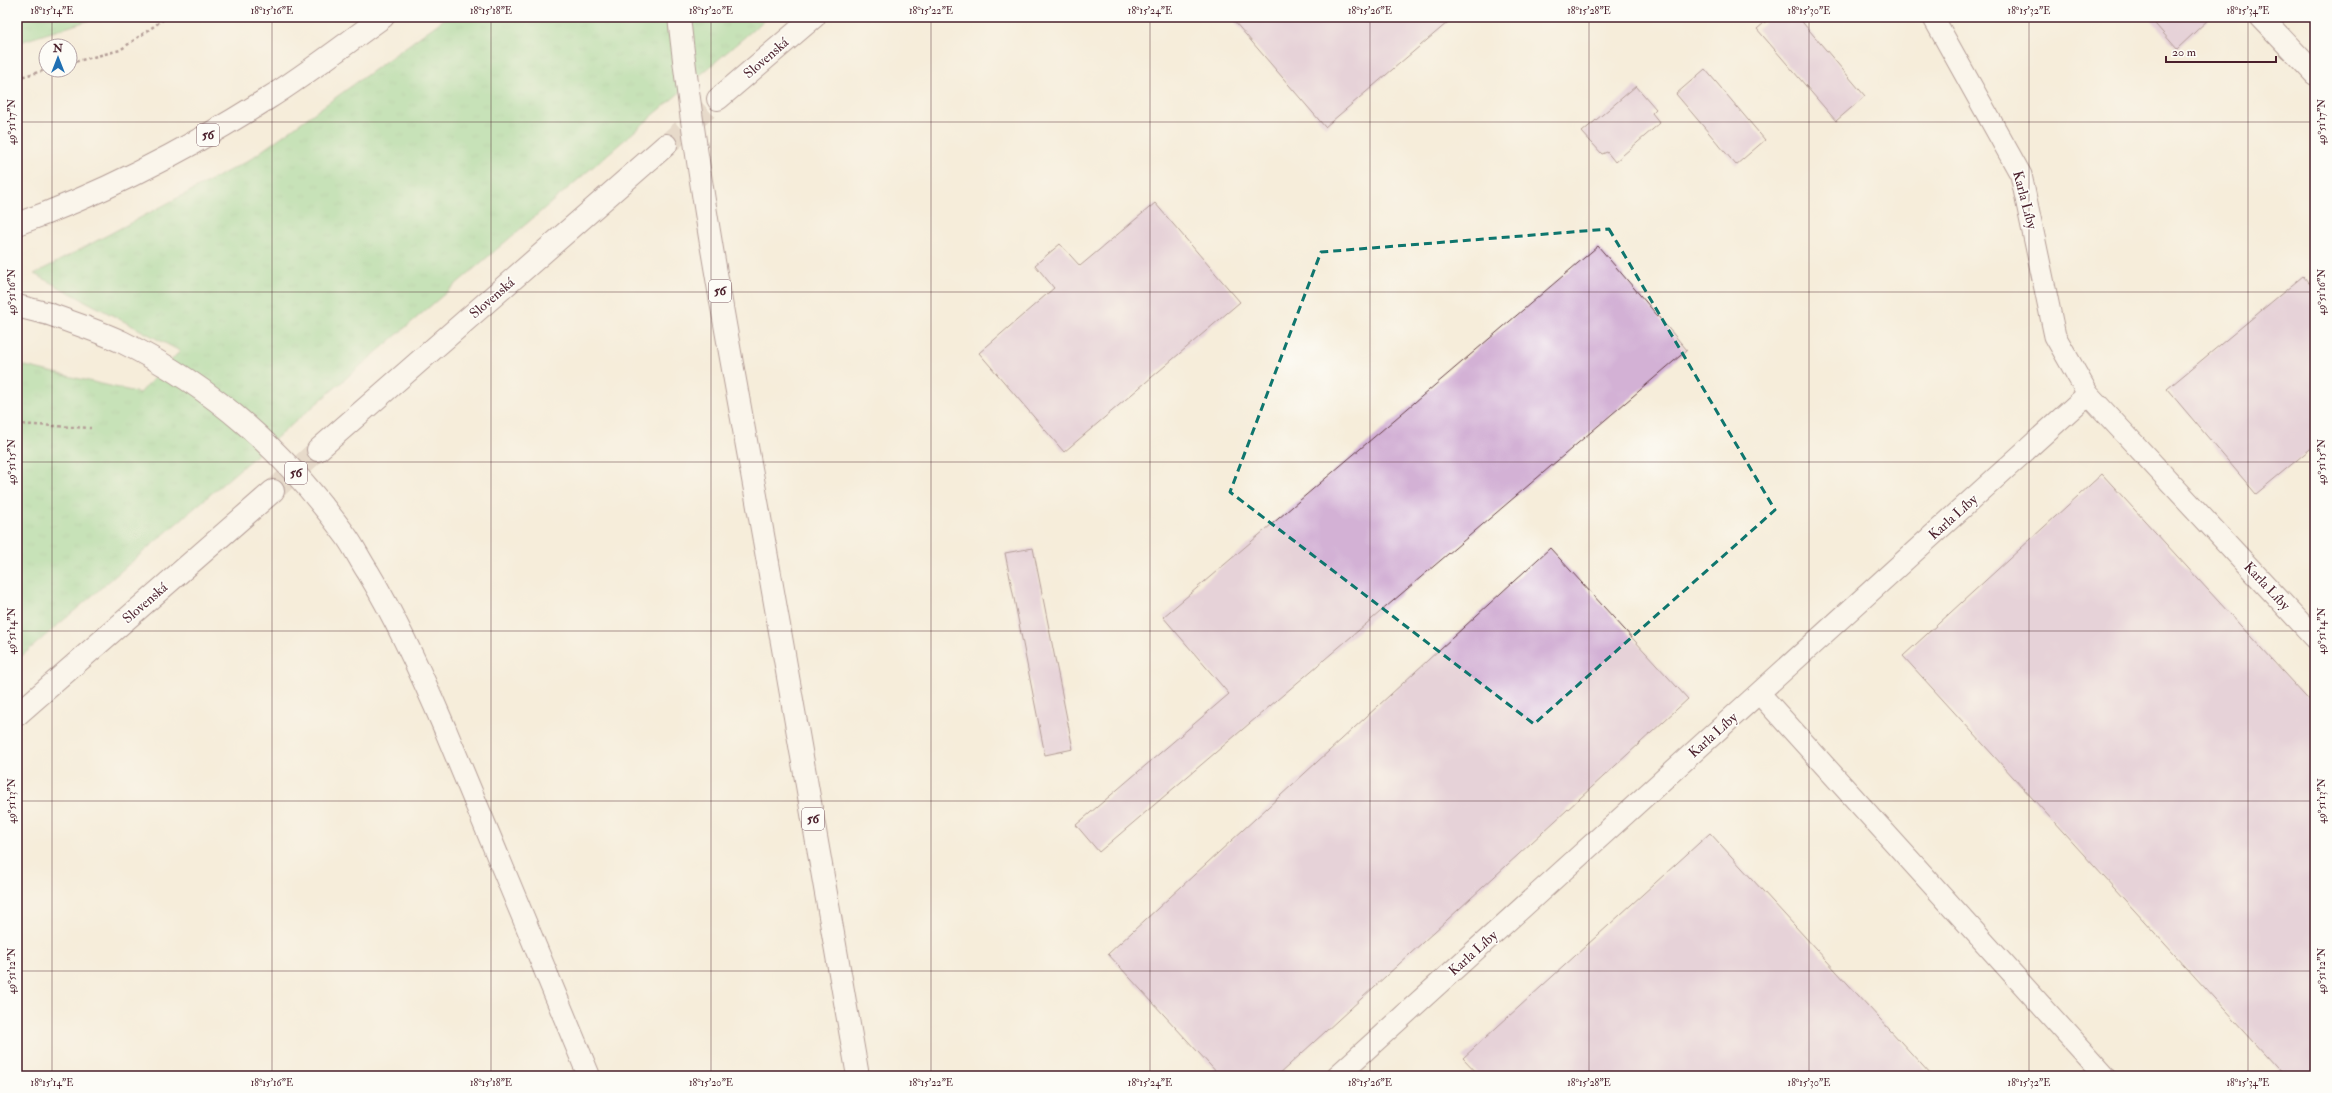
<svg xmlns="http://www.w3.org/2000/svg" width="2332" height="1093" viewBox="0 0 2332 1093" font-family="'IM FELL Double Pica',serif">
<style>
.grass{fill:url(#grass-tufts);stroke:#6c7a5c}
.building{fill:#d3b1d5}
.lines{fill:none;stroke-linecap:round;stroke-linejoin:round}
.secondary-tunnel{stroke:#d4c4b7;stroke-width:22;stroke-dasharray:22 11;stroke-linecap:butt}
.lane-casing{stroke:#643e45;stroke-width:23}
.street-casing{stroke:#643e45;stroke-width:24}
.secondary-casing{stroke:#643e45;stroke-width:24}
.highway-casing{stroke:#643e45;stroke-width:24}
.path{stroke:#643e45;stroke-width:2.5;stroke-dasharray:3 3;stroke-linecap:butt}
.lane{stroke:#fff;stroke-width:21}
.street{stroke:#fff;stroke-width:22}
.secondary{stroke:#fff;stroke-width:22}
.highway{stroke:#fff;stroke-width:22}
.highway-bridge-casing{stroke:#643e45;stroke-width:24;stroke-linecap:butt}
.highway-bridge{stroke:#fff;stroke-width:22}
.marked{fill:none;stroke:#0f766e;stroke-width:3;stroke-dasharray:8 5;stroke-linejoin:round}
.ticks{fill:none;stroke:#4a1f2b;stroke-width:1;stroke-opacity:0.45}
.labels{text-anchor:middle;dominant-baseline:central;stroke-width:3.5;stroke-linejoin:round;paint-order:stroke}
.shield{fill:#fdfcf7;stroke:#806168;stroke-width:1}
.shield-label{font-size:13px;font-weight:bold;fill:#4a1f2b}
.street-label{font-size:14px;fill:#4a1f2b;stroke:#fdfcf7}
.neatline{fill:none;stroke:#4a1f2b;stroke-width:1.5}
.ticks-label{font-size:10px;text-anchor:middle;fill:#4a1f2b}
</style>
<defs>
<pattern id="grass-tufts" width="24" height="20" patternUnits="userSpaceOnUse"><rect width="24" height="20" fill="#8fd48e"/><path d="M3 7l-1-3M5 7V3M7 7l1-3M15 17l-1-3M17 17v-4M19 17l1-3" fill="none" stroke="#7db67b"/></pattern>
</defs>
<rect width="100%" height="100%" fill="#fdfcf7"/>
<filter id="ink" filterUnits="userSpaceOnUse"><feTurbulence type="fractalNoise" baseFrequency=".025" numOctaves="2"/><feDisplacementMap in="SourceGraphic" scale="8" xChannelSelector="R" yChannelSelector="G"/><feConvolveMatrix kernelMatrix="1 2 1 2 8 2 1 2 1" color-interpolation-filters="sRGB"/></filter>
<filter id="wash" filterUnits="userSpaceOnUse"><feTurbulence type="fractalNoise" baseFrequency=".012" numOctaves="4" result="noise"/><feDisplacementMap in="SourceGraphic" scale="16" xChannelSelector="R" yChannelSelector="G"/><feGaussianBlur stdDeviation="0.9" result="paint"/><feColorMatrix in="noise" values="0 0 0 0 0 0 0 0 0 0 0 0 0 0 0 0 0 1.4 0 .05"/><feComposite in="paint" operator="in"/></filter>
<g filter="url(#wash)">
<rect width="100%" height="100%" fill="#f6edda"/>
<path class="grass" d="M17,17H100L17,43Z
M447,17H768L17,660V364L140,393L180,351L34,274L249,160Z"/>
<g id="blocks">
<path class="building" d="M1239,17H1454L1325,127L1234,21Z
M1771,17H1798L1865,96L1836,121L1757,29Z
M2149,17H2211L2177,49Z
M1705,69L1765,140L1736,165L1676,94Z
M1636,86L1656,109L1652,113L1660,123L1615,162L1607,152L1602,154L1582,132Z
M1155,203L1240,302L1064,452L979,353L1054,288L1035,265L1060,244L1080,266Z
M1598,246L1687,350L1099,852L1076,825L1229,694L1163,617Z
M2303,276L2315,290V445L2256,494L2167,389Z
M2102,474L2315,707V1076H2285L1903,656Z
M1033,548L1073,749L1045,755L1005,553Z
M1550,548L1688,699L1277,1076H1220L1108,954Z
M1710,833L1932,1076H1480L1463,1058Z"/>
</g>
</g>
<g filter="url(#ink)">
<use href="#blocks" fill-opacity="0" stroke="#643e45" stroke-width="1"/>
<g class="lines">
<path class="secondary-tunnel" d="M666,145L718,99
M273,491L318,450"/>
<defs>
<path id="lane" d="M1933,17L2021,175L2055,336L2088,394
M1759,693L2105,1076
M1337,1076L2088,394L2315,638"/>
<path id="street" d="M2261,17L2315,74"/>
<path id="secondary" d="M718,99L814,17
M318,450L666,145
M17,715L273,491"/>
<path id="highway" d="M17,224C105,193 188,149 267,99C307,74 345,44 383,17
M17,306L49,314
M768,563L858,1076
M445,729L589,1076"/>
</defs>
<use href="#lane" class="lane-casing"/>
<use href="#street" class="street-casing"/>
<use href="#secondary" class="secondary-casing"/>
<use href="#highway" class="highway-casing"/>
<path class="path" d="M70,63L120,50L167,17
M17,78L46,70
M17,424L91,428"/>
<use href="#lane" class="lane"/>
<use href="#street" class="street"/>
<use href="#secondary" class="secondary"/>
<use href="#highway" class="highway"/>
<defs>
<path id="highway-bridge" d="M679,17C699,200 736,381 768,563
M49,314C73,323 99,331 122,342C215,388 285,452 346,536C354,547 360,560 368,572C398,622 422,675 445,729"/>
</defs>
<use href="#highway-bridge" class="highway-bridge-casing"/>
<use href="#highway-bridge" class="highway-bridge"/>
</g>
</g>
<path d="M0 0H2332V1093H0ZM1609,229L1775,510L1534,724L1230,492L1321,252Z" fill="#f6edda" fill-opacity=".55" fill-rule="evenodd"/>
<path class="marked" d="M1609,229L1775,510L1534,724L1230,492L1321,252Z"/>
<path class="ticks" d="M52,17V46M272,17V1076M491,17V1076M711,17V1076M931,17V1076M1150,17V1076M1370,17V1076M1589,17V1076M1809,17V1076M2029,17V1076M2248,17V1076M52,70V1076M17,122H2315M17,292H2315M17,462H2315M17,631H2315M17,801H2315M17,971H2315"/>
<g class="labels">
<g class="shield">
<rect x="197" y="124" width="22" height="22" rx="3"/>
<rect x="709" y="280" width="22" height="22" rx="3"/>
<rect x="285" y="462" width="22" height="22" rx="3"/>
<rect x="802" y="808" width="22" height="22" rx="3"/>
</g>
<g class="shield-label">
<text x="208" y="135">56</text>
<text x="720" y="291">56</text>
<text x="296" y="473">56</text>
<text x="813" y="819">56</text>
</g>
<g class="street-label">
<text transform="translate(766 58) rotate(-41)">Slovenská</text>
<text transform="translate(2025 200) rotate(75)">Karla Líby</text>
<text transform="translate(492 298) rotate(-41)">Slovenská</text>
<text transform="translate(1953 517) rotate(-42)">Karla Líby</text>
<text transform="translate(2267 586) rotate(47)">Karla Líby</text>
<text transform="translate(145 603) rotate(-41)">Slovenská</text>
<text transform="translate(1713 735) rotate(-42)">Karla Líby</text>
<text transform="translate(1473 953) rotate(-42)">Karla Líby</text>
</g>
</g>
<rect width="2332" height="1093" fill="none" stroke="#fdfcf7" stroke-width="44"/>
<g transform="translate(58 58)"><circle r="19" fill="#fdfcf7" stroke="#b5a4a5"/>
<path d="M0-3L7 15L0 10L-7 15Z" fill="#1f6fb2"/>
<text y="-6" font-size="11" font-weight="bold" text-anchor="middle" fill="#4a1f2b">N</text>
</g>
<path d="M2166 56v6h110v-6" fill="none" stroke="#4a1f2b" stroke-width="2"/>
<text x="2172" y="56" font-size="12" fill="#4a1f2b" stroke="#fdfcf7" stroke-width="3" paint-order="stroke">20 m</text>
<rect x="22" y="22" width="2288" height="1049" class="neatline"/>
<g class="ticks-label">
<text x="52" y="14">18°15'14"E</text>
<text x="272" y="14">18°15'16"E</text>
<text x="491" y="14">18°15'18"E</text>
<text x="711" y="14">18°15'20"E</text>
<text x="931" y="14">18°15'22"E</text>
<text x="1150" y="14">18°15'24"E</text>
<text x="1370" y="14">18°15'26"E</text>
<text x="1589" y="14">18°15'28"E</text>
<text x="1809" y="14">18°15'30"E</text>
<text x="2029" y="14">18°15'32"E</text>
<text x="2248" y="14">18°15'34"E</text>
<text transform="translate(11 122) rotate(-90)" y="4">49°51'17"N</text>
<text transform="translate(2321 122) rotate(-90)" y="4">49°51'17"N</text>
<text transform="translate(11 292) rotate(-90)" y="4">49°51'16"N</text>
<text transform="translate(2321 292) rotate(-90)" y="4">49°51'16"N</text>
<text transform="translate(11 462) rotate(-90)" y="4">49°51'15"N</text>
<text transform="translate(2321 462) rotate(-90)" y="4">49°51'15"N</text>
<text transform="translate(11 631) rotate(-90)" y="4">49°51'14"N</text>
<text transform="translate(2321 631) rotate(-90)" y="4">49°51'14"N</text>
<text transform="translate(11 801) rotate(-90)" y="4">49°51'13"N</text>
<text transform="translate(2321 801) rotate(-90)" y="4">49°51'13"N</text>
<text transform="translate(11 971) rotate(-90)" y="4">49°51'12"N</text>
<text transform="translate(2321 971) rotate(-90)" y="4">49°51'12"N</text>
<text x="52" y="1086">18°15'14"E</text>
<text x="272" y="1086">18°15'16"E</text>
<text x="491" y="1086">18°15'18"E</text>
<text x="711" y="1086">18°15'20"E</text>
<text x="931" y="1086">18°15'22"E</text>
<text x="1150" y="1086">18°15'24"E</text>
<text x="1370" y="1086">18°15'26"E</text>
<text x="1589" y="1086">18°15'28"E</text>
<text x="1809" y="1086">18°15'30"E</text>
<text x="2029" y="1086">18°15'32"E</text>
<text x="2248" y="1086">18°15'34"E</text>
</g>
</svg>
